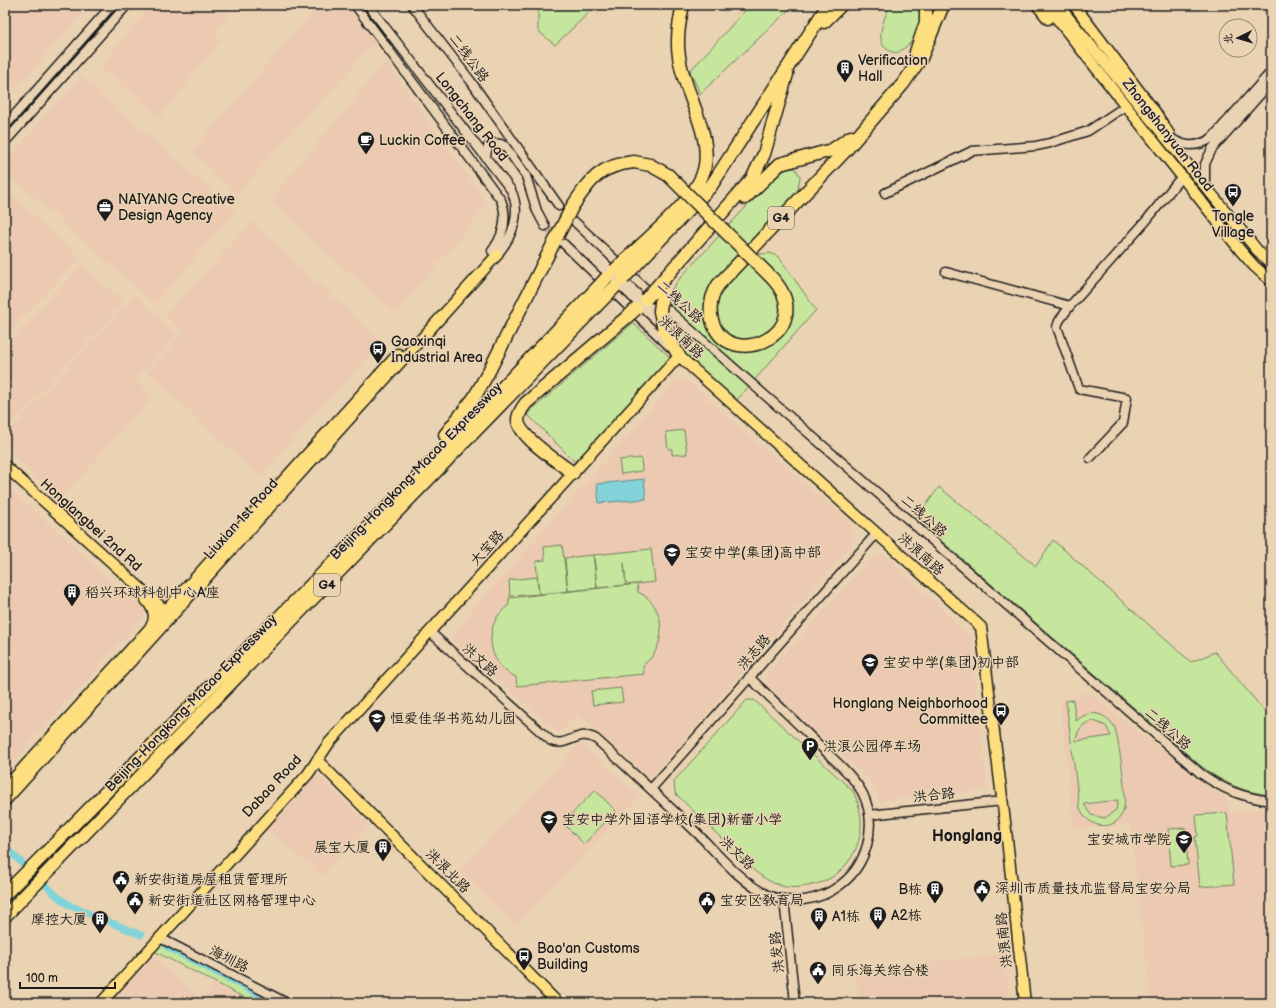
<svg xmlns="http://www.w3.org/2000/svg" width="1276" height="1008" viewBox="0 0 1276 1008" font-family="'Balsamiq Sans','LXGW WenKai TC',sans-serif">
<style>
.built{fill:#ebcab1}
.green{fill:#c6e59d;stroke:#71805c;fill-rule:evenodd}
.water{fill:#82d3d9;stroke:#598a8d}
.lines{fill:none;stroke-linecap:round;stroke-linejoin:round}
.canal{stroke:#82d3d9;stroke-width:7}
.minor-tunnel{stroke:#c1ae95;stroke-width:8;stroke-dasharray:8 4;stroke-linecap:butt}
.minor-casing{stroke:#1c1c1c;stroke-width:11}
.major-casing{stroke:#1c1c1c;stroke-width:13}
.highway-casing{stroke:#1c1c1c;stroke-width:15}
.minor{stroke:#ead3b3;stroke-width:8}
.major{stroke:#fedf80;stroke-width:10}
.highway{stroke:#fedf80;stroke-width:12}
.highway-bridge-casing{stroke:#1c1c1c;stroke-width:15;stroke-linecap:butt}
.highway-bridge{stroke:#fedf80;stroke-width:12}
.labels{text-anchor:middle;dominant-baseline:central;stroke-width:3;stroke-linejoin:round;paint-order:stroke}
.shield{fill:#ead3b3;stroke:#5a5349;stroke-width:1}
.shield-label{font-size:13px;font-weight:bold;fill:#1c1c1c}
.street-label{font-size:14px;fill:#1c1c1c;stroke:#ead3b3}
.poi-label{font-size:14px;fill:#1c1c1c;stroke:#ead3b3;text-anchor:start}
.quarter-label{font-size:16px;font-weight:bold;fill:#1c1c1c;stroke:#ead3b3}
</style>
<rect width="100%" height="100%" fill="#ead3b3"/>
<filter id="ink" filterUnits="userSpaceOnUse"><feTurbulence type="fractalNoise" baseFrequency=".025" numOctaves="2"/><feDisplacementMap in="SourceGraphic" scale="8" xChannelSelector="R" yChannelSelector="G"/><feConvolveMatrix kernelMatrix="1 2 1 2 8 2 1 2 1" color-interpolation-filters="sRGB"/></filter>
<g filter="url(#ink)">
<path class="built" d="M5,5H90L16,88L5,78Z
M150,5H236L214,33L221,40L160,118L100,67Z
M319,5H347L376,41L237,194L191,151Z
M386,61L488,204L396,314L269,201Z
M81,75L235,212L155,304L5,171V162Z
M5,189L80,258L5,336Z
M252,222L382,342L259,476L147,372L183,333L165,316Z
M82,264L124,303L5,430V346Z
M135,295L177,335L136,380L154,397L60,499L5,447V436Z
M684,378L852,525V544L651,779L578,714L559,734L453,640V632L676,381Z
M6,485L147,613L5,771V486Z
M874,555H885L972,639L975,680L988,790L880,801L869,779L767,688L766,674Z
M1088,692L1167,753L1191,776L1228,800L1230,813L1271,809V996L1209,1003H1151L1130,823L1074,829L1060,701Z
M580,743L640,797L515,927L459,871Z
M320,777L370,826L321,876L267,828L312,778Z
M1005,954L1010,1003H859L855,970Z
M150,955L201,999L214,984L251,1003H108Z"/>
<path class="green" d="M538,5H597L555,45L538,31Z
M750,5H794L700,94L690,71Z
M891,5H923C922,29 918,40 897,53C871,50 882,20 891,5Z
M795,168L800,176L798,190L795,197L752,246L760,254L770,253L779,257L816,310L736,401L680,353L666,327L665,313L668,294L680,278L758,194L781,172L787,169Z
M633,323L671,358L575,462L527,414Z
M684,430L687,454L672,455V449H668L666,432Z
M641,458L642,471L621,474L619,460Z
M939,487L1036,566L1053,540L1191,662L1215,652L1271,719V795C1242,792 1224,783 1201,766L916,519Z
M562,545L568,591L539,594L536,561L545,560L544,547Z
M651,549L655,582L626,585L624,563L626,585L597,588L594,555Z
M593,555L597,588L568,591L565,558Z
M537,577L539,594L510,596L509,580Z
M637,584L638,592C667,605 668,648 643,665L644,674L517,686L516,677C486,665 482,623 509,605V598Z
M621,688L623,702L593,705L591,691Z
M747,700H754L853,791C864,813 864,837 851,858C842,872 828,882 812,885C803,887 791,889 782,886C757,879 743,859 725,842C709,826 692,810 675,793L674,781Z
M1073,700L1076,721C1090,708 1107,713 1115,728C1119,743 1127,794 1124,808C1118,834 1086,830 1079,805L1066,701ZM1094,721L1106,726L1111,736L1076,741C1077,730 1083,722 1094,721ZM1118,800L1116,810L1105,818L1091,815L1084,804Z
M595,790L616,811L584,844L563,823Z
M1227,813L1234,884L1200,887L1195,837L1198,836L1196,815Z
M1185,828L1188,865L1171,866L1168,829Z
M160,938L291,1003H255L150,949Z"/>
<path class="water" d="M644,479L646,499L599,503L597,484Z"/>
<g class="lines">
<path class="canal" d="M5,847L58,897L71,906L141,935
M167,947L276,1003"/>
<path class="minor-tunnel" d="M545,226L559,239"/>
<defs>
<path id="minor" d="M355,5L501,200C508,218 504,235 492,251
M368,5L511,190C522,213 513,236 497,255
M412,5L470,80L559,206
M5,126L112,5
M1171,138C1185,148 1198,147 1212,138L1271,72
M5,142L127,5
M486,155L488,147L493,143L501,144L505,146L526,176L537,211L545,226
M1205,184V164L1212,149L1271,82
M885,193L972,151L1036,146L1050,143L1088,131L1121,109
M576,223L665,307L767,397L1200,773C1224,790 1241,797 1271,801
M564,244L670,347
M946,272L1070,306L1146,221L1182,176
M1070,306L1059,321L1057,327L1079,389L1127,398L1123,423L1090,458
M430,632L551,741C568,748 578,728 596,739C630,770 664,801 697,833C717,853 742,884 768,895C791,905 819,901 839,886C867,866 878,826 863,794C853,775 834,760 819,745C796,722 773,700 749,677
M651,789L877,533
M869,815L1003,801
M784,899L795,1003
M160,938L287,1003"/>
<path id="major" d="M1037,5L1048,19
M1046,5L1240,250L1254,266L1271,281
M1058,5L1257,250L1271,264
M1074,5L1155,112L1169,134
M5,466L170,615
M146,600C153,608 157,616 151,627
M317,760L558,1003
M5,788L398,354
M5,801L497,255
M101,1003L308,774L329,743L679,356L981,627L1006,830L1025,1003"/>
<path id="highway" d="M824,22L841,5
M916,52L926,22V5
M745,198L780,164L832,150L851,137
M624,261C646,240 691,203 702,176C717,139 683,93 679,56C676,39 679,22 683,5
M632,269L711,186L828,5
M772,278C822,332 727,375 712,320C709,308 711,296 718,285L846,150L903,84L921,58L943,5
M654,290L752,179L764,154L787,74
M660,311L664,330L679,356
M445,435L474,398L488,373L572,207C590,180 600,165 634,162
M573,473C560,463 517,436 518,419C519,412 522,408 526,403L627,317
M5,894L412,483L599,286
M5,916L607,295"/>
</defs>
<use href="#minor" class="minor-casing"/>
<use href="#major" class="major-casing"/>
<use href="#highway" class="highway-casing"/>
<use href="#minor" class="minor"/>
<use href="#major" class="major"/>
<use href="#highway" class="highway"/>
<defs>
<path id="highway-bridge" d="M634,162L650,165L668,175L772,278
M615,270L624,261
M623,279L632,269
M599,286L607,277
M607,295L615,287
M646,299L654,290
M660,311L662,294
M627,317L636,309"/>
</defs>
<use href="#highway-bridge" class="highway-bridge-casing"/>
<use href="#highway-bridge" class="highway-bridge"/>
</g>
</g>
<defs>
<symbol id="building-pin" viewBox="-11 -11 22 30"><path d="M0 17L-7.5 6A9.5 9.5 0 1 1 7.5 6Z" fill="#1c1c1c" stroke="#ead3b3"/><path d="M-4-6H4V6H1V3H-1V6H-4ZM-2.5-4.3h1.7v1.8h-1.7ZM.8-4.3h1.7v1.8H.8ZM-2.5-1h1.7V.8h-1.7ZM.8-1h1.7V.8H.8Z" fill="#fff"/></symbol>
<symbol id="cafe-pin" viewBox="-11 -11 22 30"><path d="M0 17L-7.5 6A9.5 9.5 0 1 1 7.5 6Z" fill="#1c1c1c" stroke="#ead3b3"/><path d="M-5.5-4.5H6V0H3Q3 3.5 0 3.5H-2.5Q-5.5 3.5-5.5 0ZM3-3.2v2h1.7v-2ZM-6 4.5H4V6H-6Z" fill="#fff"/></symbol>
<symbol id="bus-pin" viewBox="-11 -11 22 30"><path d="M0 17L-7.5 6A9.5 9.5 0 1 1 7.5 6Z" fill="#1c1c1c" stroke="#ead3b3"/><path d="M-5-6H5V4H4V6H2V4H-2V6H-4V4H-5ZM-3.5-4V0h7V-4ZM-3.5 1.2v1.5H-2V1.2ZM2 1.2v1.5H3.5V1.2Z" fill="#fff"/></symbol>
<symbol id="office-pin" viewBox="-11 -11 22 30"><path d="M0 17L-7.5 6A9.5 9.5 0 1 1 7.5 6Z" fill="#1c1c1c" stroke="#ead3b3"/><path d="M-6-3h4V-5.5h4V-3h4V5H-6ZM-1-4.5V-3h2v-1.5ZM-6 0V1H6V0Z" fill="#fff"/></symbol>
<symbol id="school-pin" viewBox="-11 -11 22 30"><path d="M0 17L-7.5 6A9.5 9.5 0 1 1 7.5 6Z" fill="#1c1c1c" stroke="#ead3b3"/><path d="M0-5L7-2L0 1L-7-2ZM-4 1L0 2.5L4 1V4Q0 6-4 4Z" fill="#fff"/></symbol>
<symbol id="parking-pin" viewBox="-11 -11 22 30"><path d="M0 17L-7.5 6A9.5 9.5 0 1 1 7.5 6Z" fill="#1c1c1c" stroke="#ead3b3"/><path d="M-3.5-5.5H1a3.5 3.5 0 0 1 0 7H-1V5.5H-3.5ZM-1-3.4V-.6H.8a1.4 1.4 0 0 0 0-2.8Z" fill="#fff"/></symbol>
<symbol id="civic-pin" viewBox="-11 -11 22 30"><path d="M0 17L-7.5 6A9.5 9.5 0 1 1 7.5 6Z" fill="#1c1c1c" stroke="#ead3b3"/><path d="M-.6-6.5H3V-4.5H.6V-3L4-1V1h2V6H-6V1h2V-1L-.6-3ZM-1.2 2.5V6h2.4V2.5Z" fill="#fff"/></symbol>
</defs>
<g fill-rule="evenodd">
<use href="#building-pin" x="835" y="58" width="20" height="27"/>
<use href="#cafe-pin" x="356" y="130" width="20" height="27"/>
<use href="#bus-pin" x="1223" y="182" width="20" height="27"/>
<use href="#office-pin" x="95" y="197" width="20" height="27"/>
<use href="#bus-pin" x="368" y="339" width="20" height="27"/>
<use href="#school-pin" x="662" y="542" width="20" height="27"/>
<use href="#building-pin" x="62" y="582" width="20" height="27"/>
<use href="#school-pin" x="860" y="652" width="20" height="27"/>
<use href="#bus-pin" x="991" y="701" width="20" height="27"/>
<use href="#school-pin" x="367" y="708" width="20" height="27"/>
<use href="#parking-pin" x="800" y="736" width="20" height="27"/>
<use href="#school-pin" x="539" y="809" width="20" height="27"/>
<use href="#school-pin" x="1174" y="829" width="20" height="27"/>
<use href="#building-pin" x="373" y="837" width="20" height="27"/>
<use href="#civic-pin" x="111" y="869" width="20" height="27"/>
<use href="#civic-pin" x="972" y="878" width="20" height="27"/>
<use href="#building-pin" x="925" y="879" width="20" height="27"/>
<use href="#civic-pin" x="125" y="890" width="20" height="27"/>
<use href="#civic-pin" x="697" y="890" width="20" height="27"/>
<use href="#building-pin" x="868" y="905" width="20" height="27"/>
<use href="#building-pin" x="809" y="906" width="20" height="27"/>
<use href="#building-pin" x="90" y="909" width="20" height="27"/>
<use href="#bus-pin" x="514" y="946" width="20" height="27"/>
<use href="#civic-pin" x="808" y="960" width="20" height="27"/>
</g>
<g class="labels">
<g class="shield">
<rect x="768" y="207" width="26" height="22" rx="3"/>
<rect x="314" y="574" width="26" height="22" rx="3"/>
</g>
<g class="shield-label">
<text x="781" y="218">G4</text>
<text x="327" y="585">G4</text>
</g>
<g class="street-label">
<text transform="translate(469 58) rotate(53)">二线公路</text>
<text transform="translate(472 117) rotate(52)">Longchang Road</text>
<text transform="translate(1168 135) rotate(52)">Zhongshanyuan Road</text>
<text transform="translate(680 302) rotate(42)">二线公路</text>
<text transform="translate(681 337) rotate(43)">洪浪南路</text>
<text transform="translate(416 471) rotate(-46)">Beijing-Hongkong-Macao Expressway</text>
<text transform="translate(924 516) rotate(41)">二线公路</text>
<text transform="translate(241 519) rotate(-48)">Liuxian 1st Road</text>
<text transform="translate(91 525) rotate(42)">Honglangbei 2nd Rd</text>
<text transform="translate(487 548) rotate(-48)">大宝路</text>
<text transform="translate(921 554) rotate(42)">洪浪南路</text>
<text transform="translate(754 652) rotate(-49)">洪志路</text>
<text transform="translate(480 660) rotate(42)">洪文路</text>
<text transform="translate(191 703) rotate(-46)">Beijing-Hongkong-Macao Expressway</text>
<text transform="translate(1168 729) rotate(41)">二线公路</text>
<text transform="translate(272 786) rotate(-47)">Dabao Road</text>
<text transform="translate(934 795) rotate(-6)">洪合路</text>
<text transform="translate(737 853) rotate(44)">洪文路</text>
<text transform="translate(448 871) rotate(45)">洪浪北路</text>
<text transform="translate(1004 940) rotate(-96)">洪浪南路</text>
<text transform="translate(777 952) rotate(-96)">洪发路</text>
<text transform="translate(229 959) rotate(27)">海圳路</text>
</g>
<g class="poi-label">
<text x="858" y="60">Verification<tspan x="858" dy="16">Hall</tspan></text>
<text x="379" y="140">Luckin Coffee</text>
<text x="118" y="199">NAIYANG Creative<tspan x="118" dy="16">Design Agency</tspan></text>
<text x="1233" y="216" text-anchor="middle">Tongle<tspan x="1233" dy="16">Village</tspan></text>
<text x="391" y="341">Gaoxinqi<tspan x="391" dy="16">Industrial Area</tspan></text>
<text x="685" y="552">宝安中学(集团)高中部</text>
<text x="85" y="592">稻兴环球科创中心A座</text>
<text x="883" y="662">宝安中学(集团)初中部</text>
<text x="988" y="703" text-anchor="end">Honglang Neighborhood<tspan x="988" dy="16">Committee</tspan></text>
<text x="390" y="718">恒爱佳华书苑幼儿园</text>
<text x="823" y="746">洪浪公园停车场</text>
<text x="562" y="819">宝安中学外国语学校(集团)新蕾小学</text>
<text x="1171" y="839" text-anchor="end">宝安城市学院</text>
<text x="370" y="847" text-anchor="end">展宝大厦</text>
<text x="134" y="879">新安街道房屋租赁管理所</text>
<text x="995" y="888">深圳市质量技术监督局宝安分局</text>
<text x="922" y="889" text-anchor="end">B栋</text>
<text x="148" y="900">新安街道社区网格管理中心</text>
<text x="720" y="900">宝安区教育局</text>
<text x="891" y="915">A2栋</text>
<text x="832" y="916">A1栋</text>
<text x="87" y="919" text-anchor="end">摩控大厦</text>
<text x="537" y="948">Bao'an Customs<tspan x="537" dy="16">Building</tspan></text>
<text x="831" y="970">同乐海关综合楼</text>
</g>
<g class="quarter-label">
<text x="967" y="836">Honglang</text>
</g>
</g>
<rect width="1276" height="1008" fill="none" stroke="#ead3b3" stroke-width="20"/>
<rect x="10" y="10" width="1256" height="988" fill="none" stroke="#1c1c1c" stroke-width="1.5" filter="url(#ink)"/>
<g transform="translate(1238 38) rotate(265)"><circle r="19" fill="#ead3b3" stroke="#988a77"/>
<path d="M0-3L7 15L0 10L-7 15Z" fill="#1c1c1c"/>
<text y="-6" font-size="11" font-weight="bold" text-anchor="middle" fill="#1c1c1c">北</text>
</g>
<path d="M20 982v6h95v-6" fill="none" stroke="#1c1c1c" stroke-width="2"/>
<text x="26" y="982" font-size="12" fill="#1c1c1c" stroke="#ead3b3" stroke-width="3" paint-order="stroke">100 m</text>
</svg>
